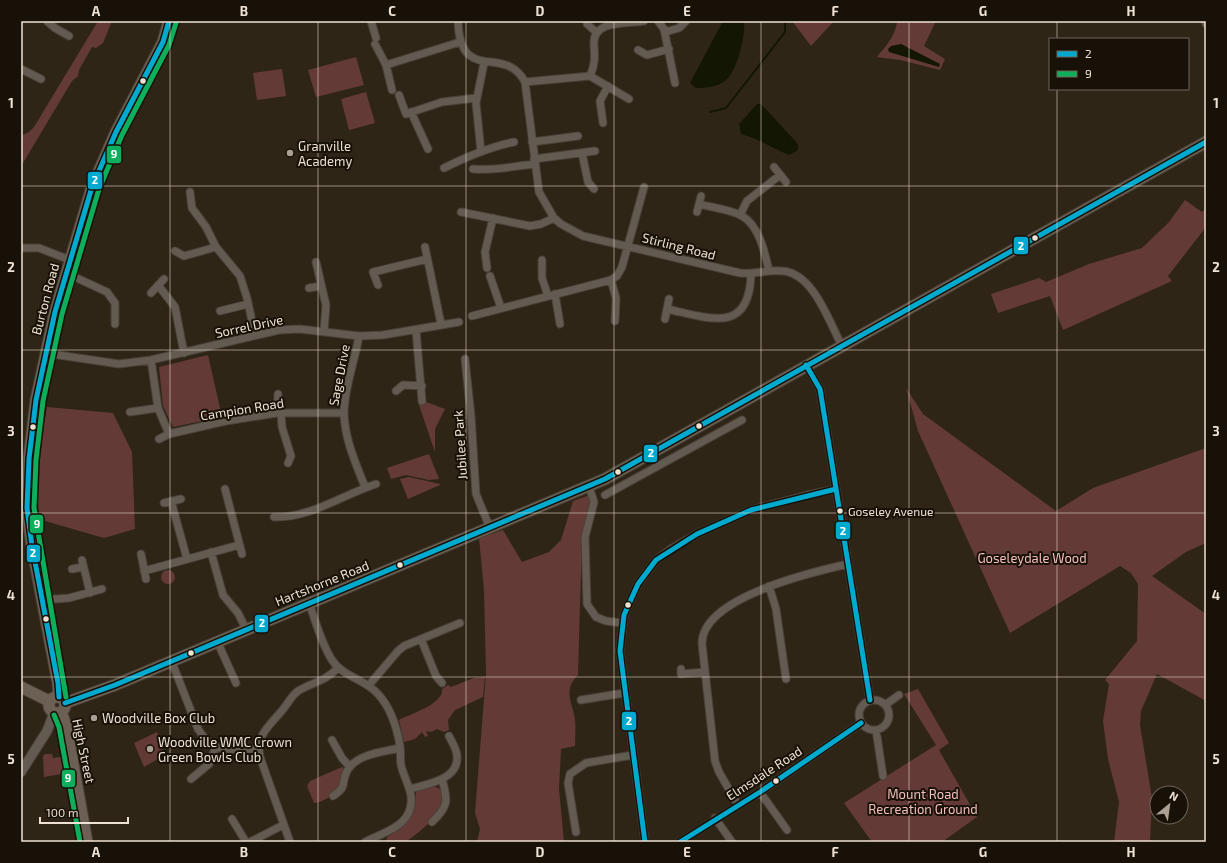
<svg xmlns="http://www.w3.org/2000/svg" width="1227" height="863" viewBox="0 0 1227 863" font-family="'Exo 2',sans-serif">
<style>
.green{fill:#643a36}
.water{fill:#121602}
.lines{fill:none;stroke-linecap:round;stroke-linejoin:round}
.stream{stroke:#121602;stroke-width:2}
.minor-casing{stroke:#494137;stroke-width:9}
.tertiary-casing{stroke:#494137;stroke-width:11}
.primary-casing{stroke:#494137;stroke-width:13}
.trunk-casing{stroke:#494137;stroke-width:13}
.minor{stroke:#635b52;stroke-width:7}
.tertiary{stroke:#635b52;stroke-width:9}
.primary{stroke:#6c6054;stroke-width:11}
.trunk{stroke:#6c5f53;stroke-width:11}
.bus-1-casing{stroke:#181107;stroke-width:8}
.bus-2-casing{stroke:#181107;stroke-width:8}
.bus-1{stroke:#00a9ce;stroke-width:5}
.bus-2{stroke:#0daf5c;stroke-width:5}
.grid{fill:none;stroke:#eee2d4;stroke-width:1;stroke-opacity:0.55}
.bus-dot{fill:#eee2d4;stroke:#181107;stroke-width:1.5}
.poi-dot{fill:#aba092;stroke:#181107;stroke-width:1.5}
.labels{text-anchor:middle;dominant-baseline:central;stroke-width:4;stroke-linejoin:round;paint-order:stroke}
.bus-label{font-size:12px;fill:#eee2d4;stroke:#181107;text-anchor:start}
.poi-label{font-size:13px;fill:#eee2d4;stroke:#181107;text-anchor:start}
.street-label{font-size:13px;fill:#eee2d4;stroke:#181107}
.park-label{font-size:13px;fill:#f4bfbc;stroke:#181107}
.line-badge{stroke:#181107;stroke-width:1.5}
.badge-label{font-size:11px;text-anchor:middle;font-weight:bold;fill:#fff}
.neatline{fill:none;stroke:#eee2d4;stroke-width:1.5}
.grid-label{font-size:13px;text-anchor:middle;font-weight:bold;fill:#eee2d4}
</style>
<rect width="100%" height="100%" fill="#2e2517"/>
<path class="green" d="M98,21H112L103,43L96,48L92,47L79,70L78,76L72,81L23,163L21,161V136L29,132L34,127Z
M792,21H834L811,46Z
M897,21H936L924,46L945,59L940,70L900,60L877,57C886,46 896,35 897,21Z
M356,57L364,85L316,97L308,70Z
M282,69L286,96L257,100L253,73Z
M366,92L375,123L349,130L341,99Z
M1185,200L1202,212L1206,208V227L1168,276L1172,281L1063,330L1050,296L998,313L991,294L1039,278L1046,282L1089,264L1142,248L1169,222Z
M208,355L222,417L173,427L163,406L159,367Z
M906,388L923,414L1056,511L1093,488L1206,448V543L1186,552L1152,576L1206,614V701L1157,674L1141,711L1140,725L1152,798L1150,842H1114L1119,802L1108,759L1103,721L1109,684L1105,680L1137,641L1138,584L1131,573L1120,566L1010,633L918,431Z
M418,402H426L445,409L435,429V452Z
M47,407L113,413L132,452L135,529L104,538L45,521H40L35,473Z
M429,454L439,479L429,480L406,475L391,479L387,468Z
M409,477L440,484V485L408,499L400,479Z
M590,495L592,501L582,537L578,675C562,691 573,703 575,720C576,728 575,737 575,746L561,749L559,789L564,842H477L480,829L475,813L486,673L484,590L479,538L503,530L522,562L549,552L561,540L573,501Z
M161 577a7 7 0 1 1 14 0a7 7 0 1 1-14 0Z
M485,677L483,697L455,710L448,720L449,730L444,732L437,729L431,732L426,731L428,736L425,737L422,732L415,739L404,742L399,720C410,714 444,704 442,689L448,685L451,687L474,678Z
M918,689L949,743L939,750L977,817L942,842H872L844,803L936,745L904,694Z
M157,732L165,755L144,767L134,743Z
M45,754H52L53,758L66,756L68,773L44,777L43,756Z
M342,767L345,769C342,786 331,801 314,803L307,786L310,781Z
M432,785L442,790C447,812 423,829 407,841L408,842H386L387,837C408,824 415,816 416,791Z"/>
<path class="water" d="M723,21H744C746,35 737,71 726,80C718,87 706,88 696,88L690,83Z
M901,44L940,64L939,67L889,52L888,49L891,46Z
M757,104H761L798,144V150L789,155C771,148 760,139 741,134L739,124Z"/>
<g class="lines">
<path class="stream" d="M710,112L726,108L785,32V21"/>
<defs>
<path id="minor" d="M47,21L55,28L69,36
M371,21L376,38
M458,21C460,86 505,43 525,82L539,192L554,218L561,224L583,236L740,273C755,275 768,269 783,271C814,274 829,322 842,346
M587,21V24L596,32
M658,21L664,29L675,83
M1205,21L1206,24
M665,32L679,28L686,21
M375,44L386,65L392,90
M638,50L647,55L669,49
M386,65L460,42
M21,69L41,79
M590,76C595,65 595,57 594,45C592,20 625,24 644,21
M525,82L590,76L629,99
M399,95L406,114L442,102L476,98
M411,112L428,149
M603,123L600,101L608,86
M532,142L578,136
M481,152L476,103L484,63
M582,153L588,182L594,189
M534,159L595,151
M774,167L786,182
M444,168C466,157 489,147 514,142
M473,169C494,171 514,166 535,164
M190,192L192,208L206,227L216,247L240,276L247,298L255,335
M699,204C713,208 730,209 742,216C759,225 765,253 769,271
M461,212L530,226L541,224L554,218
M697,212L701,196
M740,215L747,201L780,175
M425,247L441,324
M21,248H39L70,260
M175,251L184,256L216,247
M542,260V278L548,296
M316,262L326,305L324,331
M487,268L485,252L493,218
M66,273L107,292L115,303V324
M490,276L501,308
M611,280L616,298L615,321
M158,285L175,307L184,353
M378,285L373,272L427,259
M309,288L321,286
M151,293L164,279
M555,294L560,324
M667,309C709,318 749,335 751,275
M220,311L248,304
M472,316L611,280L617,276L622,267L644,187
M665,319L669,299
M416,330L422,401
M359,336C355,361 344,388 344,414C345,440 356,464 365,487
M45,353L119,364L151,360L279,330L300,329L359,336L383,335L459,322
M465,359L471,416L476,494L490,528
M151,360L158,408L169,434
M806,365L820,389L870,700
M396,391L403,385L422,386
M130,412L158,408
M277,413L278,394
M281,413L282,427L291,456L288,463
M159,439L169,434L226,421L277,413H344
M589,486L594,502L585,537L587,604L596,617L606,621L622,623
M225,489L242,554
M605,495L742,420
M171,501L187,559
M164,503L181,499
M274,517C311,518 342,495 376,484
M211,552L223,595L238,613L246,629
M141,554L146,579
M82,560L90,593
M72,569L83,567
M144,571L239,545
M769,586L776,609L786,679
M42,600L69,598L102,589
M309,603C316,622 321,643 332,660C343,677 365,679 378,694C391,708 397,728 400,746C401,752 400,759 401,765C405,782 417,796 408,814C400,829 380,834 365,842
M421,639L436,676L442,683
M217,641L236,683
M171,660L198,729C214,755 232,749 259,749
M681,669V674L705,672
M369,685L398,651L404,646L460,623
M581,700L624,693
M859 715a15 15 0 1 1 30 0a15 15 0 1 1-30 0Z
M885,705L899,695
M876,730L883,776
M332,740L342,758L350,767
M191,779L209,764L216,747
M410,789C427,784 459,780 457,756C457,750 452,742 449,736
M760,792L787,830
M333,796C349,785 340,784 347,771C356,754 383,752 400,748
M738,805L719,772L715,761L702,644C701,598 812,572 848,564
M715,818L732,842
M232,819L246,842
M432,822C449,806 448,800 442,779
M576,832L568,783L570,774L586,763L633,755
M250,842L283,825
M290,842L260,757C255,734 272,724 284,708C289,702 292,695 298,691C313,682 324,682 338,668
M645,842L620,651L624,615L638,584L656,560L671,549L697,534L751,510L808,495L836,489
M680,842L760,792L861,723"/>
<path id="tertiary" d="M21,772L47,731L54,713"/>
<path id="primary" d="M21,687L49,701
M65,703L115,685L605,479L1206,142"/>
<path id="trunk" d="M49 705a8 8 0 1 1 16 0a8 8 0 1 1-16 0Z
M59,697L58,683L32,546L27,508L29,459L36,400L55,312L92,187L116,132L163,42L169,21
M61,712L66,725L87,842"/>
</defs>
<use href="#minor" class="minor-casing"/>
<use href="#tertiary" class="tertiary-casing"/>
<use href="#primary" class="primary-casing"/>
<use href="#trunk" class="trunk-casing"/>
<use href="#minor" class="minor"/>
<use href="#tertiary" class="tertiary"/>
<use href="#primary" class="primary"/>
<use href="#trunk" class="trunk"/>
<defs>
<path id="bus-1" d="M806,365L820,389L870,700
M59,697L58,683L32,546L27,508L29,459L36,400L55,312L92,187L116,132L163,42L169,21
M65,703L115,685L605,479L1206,142
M645,842L620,651L624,615L638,584L656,560L697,534L751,510L836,489
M680,842L760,792L861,723"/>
<path id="bus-2" d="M66,697L34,508L36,460L43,401L62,314L99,189L122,135L169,45L176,23
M54,715L59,727L80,842"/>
</defs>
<use href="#bus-1" class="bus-1-casing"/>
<use href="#bus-2" class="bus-2-casing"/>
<use href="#bus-1" class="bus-1"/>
<use href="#bus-2" class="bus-2"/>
</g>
<path class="grid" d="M170,21V842M318,21V842M466,21V842M614,21V842M761,21V842M909,21V842M1057,21V39M1057,89V842M21,186H1206M21,350H1206M21,513H1206M21,677H1206"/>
<g class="bus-dot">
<circle cx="143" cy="81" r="3.5"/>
<circle cx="1035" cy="238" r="3.5"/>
<circle cx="699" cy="426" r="3.5"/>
<circle cx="33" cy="427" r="3.5"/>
<circle cx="618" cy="472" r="3.5"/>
<circle cx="840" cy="511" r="3.5"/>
<circle cx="400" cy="565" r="3.5"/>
<circle cx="628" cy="605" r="3.5"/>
<circle cx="46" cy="619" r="3.5"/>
<circle cx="191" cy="653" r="3.5"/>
<circle cx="776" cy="781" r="3.5"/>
</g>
<g class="poi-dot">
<circle cx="290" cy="153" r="4"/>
<circle cx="94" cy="718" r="4"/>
<circle cx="150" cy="749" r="4"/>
</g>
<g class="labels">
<g class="bus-label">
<text x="848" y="511">Goseley Avenue</text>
</g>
<g class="poi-label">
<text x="298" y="146">Granville<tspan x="298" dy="15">Academy</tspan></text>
<text x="102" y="718">Woodville Box Club</text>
<text x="158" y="742">Woodville WMC Crown<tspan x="158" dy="15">Green Bowls Club</tspan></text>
</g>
<g class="street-label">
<text transform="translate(679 246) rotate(14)">Stirling Road</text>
<text transform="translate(45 299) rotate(-75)">Burton Road</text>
<text transform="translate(249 326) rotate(-12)">Sorrel Drive</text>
<text transform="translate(339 375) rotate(-79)">Sage Drive</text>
<text transform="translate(242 409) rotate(-9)">Campion Road</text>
<text transform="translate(460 445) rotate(-94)">Jubilee Park</text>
<text transform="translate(322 583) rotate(-22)">Hartshorne Road</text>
<text transform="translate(84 751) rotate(78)">High Street</text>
<text transform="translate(764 773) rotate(-33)">Elmsdale Road</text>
</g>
<g class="park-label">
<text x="1032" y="558">Goseleydale Wood</text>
<text x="923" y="794">Mount Road<tspan x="923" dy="15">Recreation Ground</tspan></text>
</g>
</g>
<g class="line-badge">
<rect x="106" y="145" width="16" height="19" rx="4" fill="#0daf5c"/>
<rect x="87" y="171" width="16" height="19" rx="4" fill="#00a9ce"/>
<rect x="1013" y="236" width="16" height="19" rx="4" fill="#00a9ce"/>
<rect x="643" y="444" width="15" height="19" rx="4" fill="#00a9ce"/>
<rect x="29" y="514" width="15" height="20" rx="4" fill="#0daf5c"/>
<rect x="835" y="521" width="16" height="19" rx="4" fill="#00a9ce"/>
<rect x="26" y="544" width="15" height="19" rx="4" fill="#00a9ce"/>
<rect x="254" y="614" width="15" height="19" rx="4" fill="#00a9ce"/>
<rect x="621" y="711" width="16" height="20" rx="4" fill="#00a9ce"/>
<rect x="61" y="769" width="15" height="19" rx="4" fill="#0daf5c"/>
</g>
<g class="badge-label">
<text x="114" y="158">9</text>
<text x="95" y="184">2</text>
<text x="1021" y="250">2</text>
<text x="651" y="457">2</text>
<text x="37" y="528">9</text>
<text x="843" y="535">2</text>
<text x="33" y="557">2</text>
<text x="262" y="627">2</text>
<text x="629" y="725">2</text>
<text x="68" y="782">9</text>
</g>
<rect width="1227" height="863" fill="none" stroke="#181107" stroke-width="44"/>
<rect x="1049" y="38" width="140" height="52" fill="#181107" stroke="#6e6559"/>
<rect x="1057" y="51" width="20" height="6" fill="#00a9ce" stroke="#6e6559"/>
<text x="1085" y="58" font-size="12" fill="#eee2d4">2</text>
<rect x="1057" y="71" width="20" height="6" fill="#0daf5c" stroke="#6e6559"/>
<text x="1085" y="78" font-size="12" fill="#eee2d4">9</text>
<g transform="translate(1169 805) rotate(29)"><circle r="19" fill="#181107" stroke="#6e6559"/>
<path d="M0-3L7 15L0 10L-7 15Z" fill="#aba092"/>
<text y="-6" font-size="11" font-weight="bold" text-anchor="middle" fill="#eee2d4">N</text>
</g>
<path d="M40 817v6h88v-6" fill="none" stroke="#eee2d4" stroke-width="2"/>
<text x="46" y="817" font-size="12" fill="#eee2d4" stroke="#181107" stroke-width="3" paint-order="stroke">100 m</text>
<rect x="22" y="22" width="1183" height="819" class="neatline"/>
<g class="grid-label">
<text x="96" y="16">A</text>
<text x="244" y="16">B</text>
<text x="392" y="16">C</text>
<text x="540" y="16">D</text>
<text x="687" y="16">E</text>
<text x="835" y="16">F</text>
<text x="983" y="16">G</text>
<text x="1131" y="16">H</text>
<text x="11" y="108">1</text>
<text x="1216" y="108">1</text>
<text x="11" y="272">2</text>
<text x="1216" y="272">2</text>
<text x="11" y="436">3</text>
<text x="1216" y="436">3</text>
<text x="11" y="600">4</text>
<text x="1216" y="600">4</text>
<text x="11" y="764">5</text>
<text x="1216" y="764">5</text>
<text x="96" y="857">A</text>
<text x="244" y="857">B</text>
<text x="392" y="857">C</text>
<text x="540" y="857">D</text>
<text x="687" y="857">E</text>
<text x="835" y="857">F</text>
<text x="983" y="857">G</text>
<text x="1131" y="857">H</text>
</g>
</svg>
